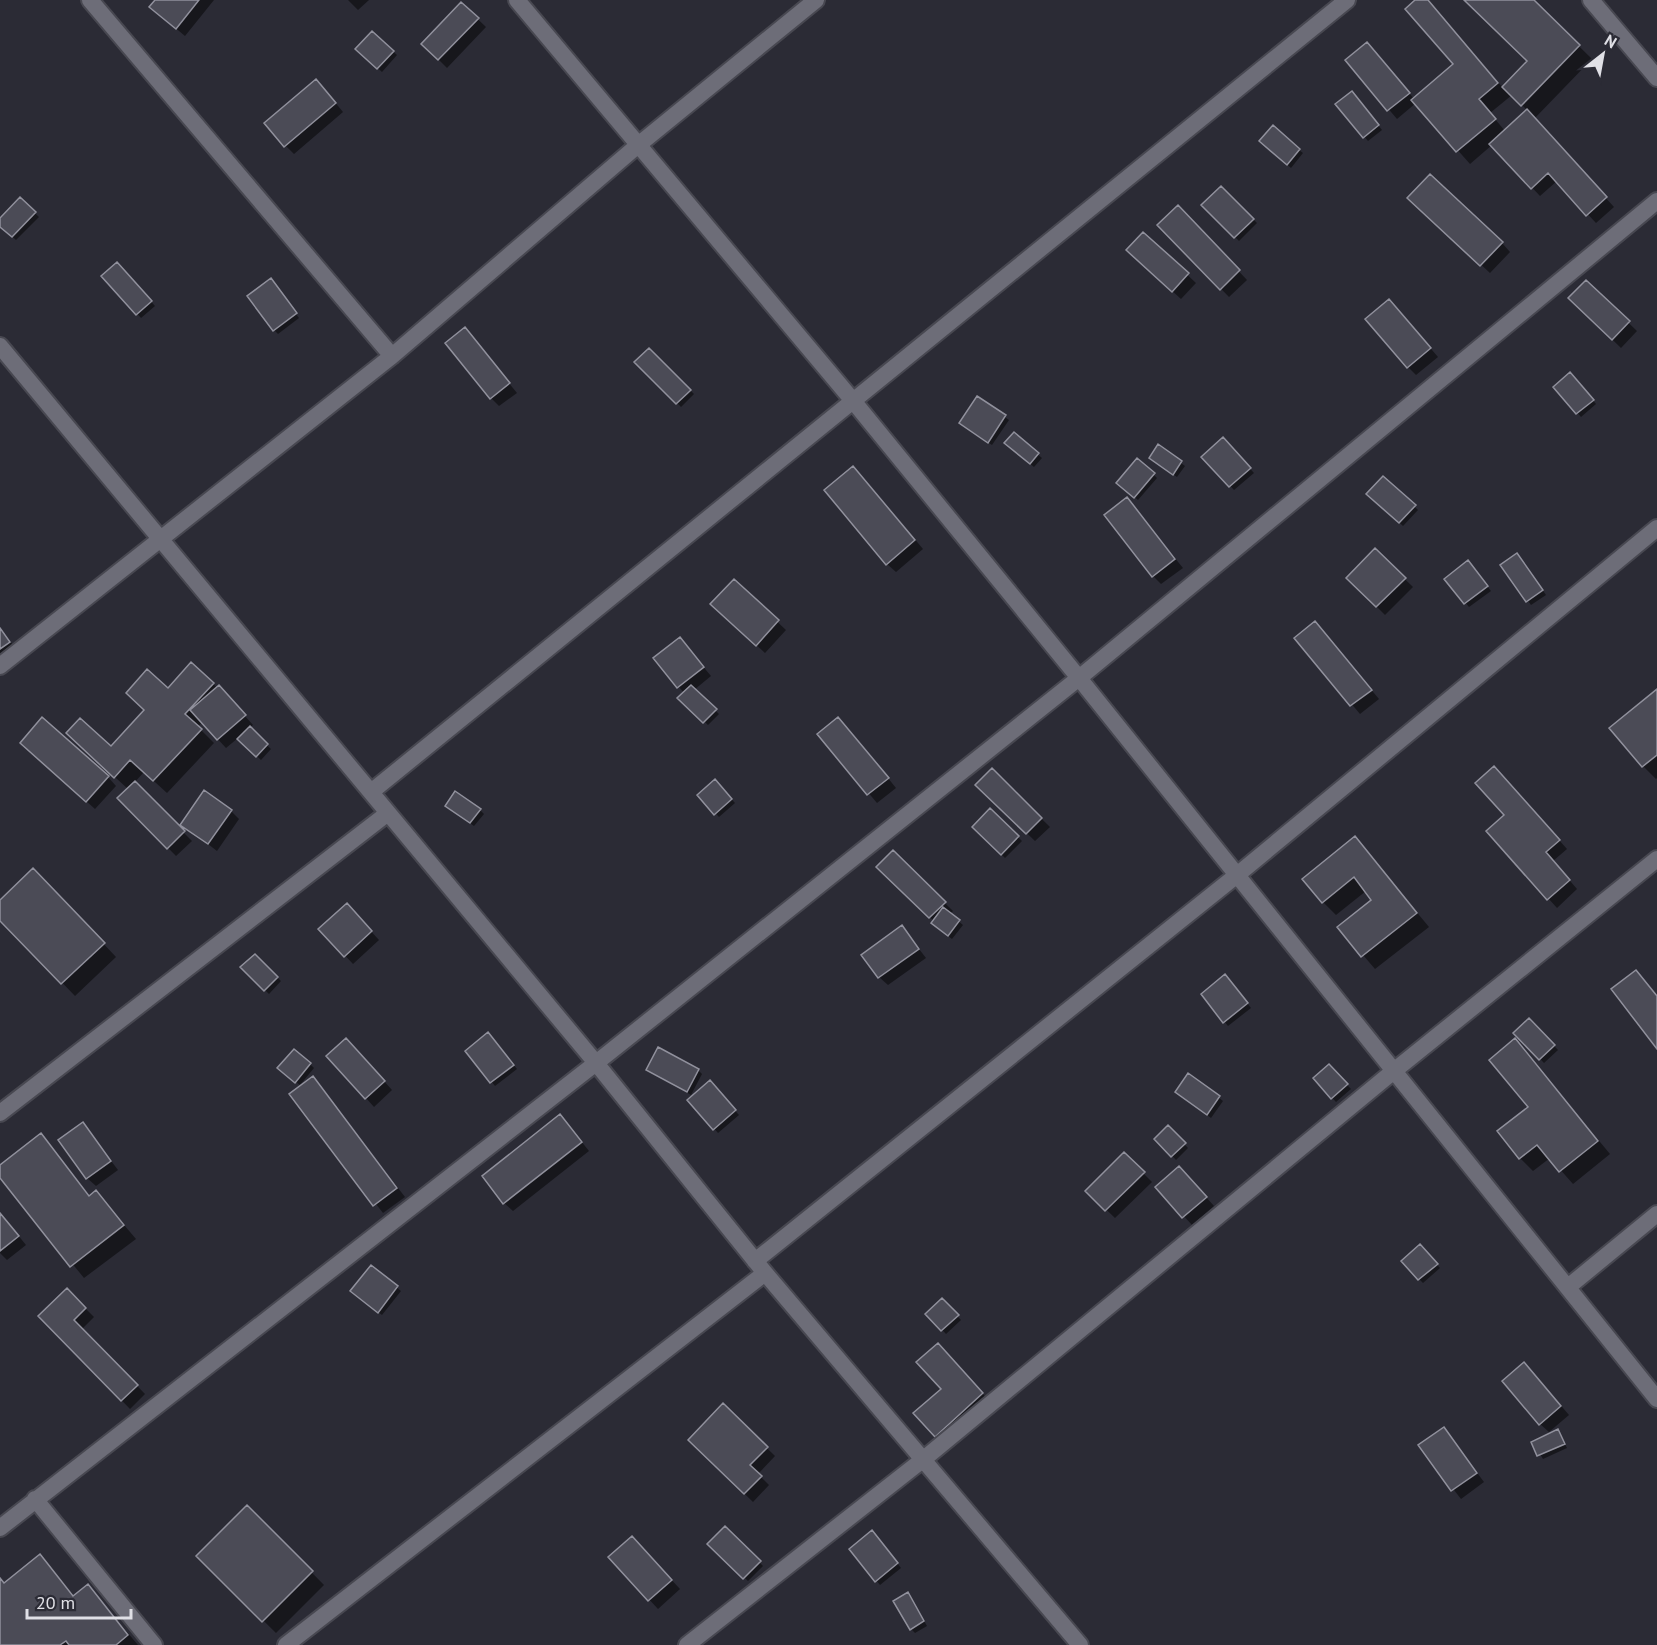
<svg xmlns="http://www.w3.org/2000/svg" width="1657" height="1645" viewBox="0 0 1657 1645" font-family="'PT Sans',sans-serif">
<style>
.shadow{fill:#0007;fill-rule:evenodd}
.building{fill:#4b4b56;stroke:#91919d;stroke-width:1.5}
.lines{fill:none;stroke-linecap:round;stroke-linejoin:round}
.minor-casing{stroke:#484851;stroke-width:20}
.minor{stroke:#6d6d78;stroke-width:16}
</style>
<rect width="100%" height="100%" fill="#2b2b35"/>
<path class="shadow" d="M157,0H214L185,36L160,15Z
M348,0H369L358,10Z
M1418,0H1427L1435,9L1503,88L1529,61L1466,0H1532L1592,59L1534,119L1614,207L1596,223L1557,181L1540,196L1492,145L1470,164L1416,103L1397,119L1347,60L1375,52L1414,99L1455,65ZM1512,95L1528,111L1505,131L1490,113Z
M462,4L486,27L447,68L423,44Z
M372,33L397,55L382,72L357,49Z
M324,89L343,112L294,154L285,145Z
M1355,96L1382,130L1368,141L1337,104Z
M1265,145L1299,150L1303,153L1291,168Z
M1221,188L1257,223L1239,241L1203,205Z
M20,199L39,217L16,240L0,225V220Z
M1418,206L1502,243L1510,252L1490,273Z
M1178,207L1247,280L1229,297L1159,225Z
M1144,234L1196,283L1181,299L1137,259Z
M117,264L155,306L141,318L103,276Z
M1586,282L1637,331L1621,348L1570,298Z
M274,284L299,318L278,334L274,330Z
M1397,309L1438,357L1416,375L1408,367Z
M465,329L517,393L499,406L491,398Z
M649,350L694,394L681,407L637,362Z
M1574,378L1596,404L1581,417L1555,387Z
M977,398L1009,420L992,445L965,427Z
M1014,434L1042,458L1034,467L1010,447Z
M1223,439L1254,473L1234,490L1204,457Z
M1158,446L1185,466L1177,477L1154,461Z
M1153,474L1157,478L1138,500L1122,486Z
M862,476L923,549L896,572L887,564Z
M1384,478L1418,510L1403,526L1369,494Z
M1127,499L1183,568L1161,584L1153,576Z
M1375,550L1413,587L1385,615L1348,578Z
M1521,559L1546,595L1531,605L1502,565Z
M1471,566L1491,591L1469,607L1446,579Z
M734,581L786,630L765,653L721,613Z
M1315,623L1379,699L1360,714L1296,638Z
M0,627L17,651L0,663Z
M680,639L711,676L694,690L719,714L708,725L680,698L684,693L655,658Z
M191,665L227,696L253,725L249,728L271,749L261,760L238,738L226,748L202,722L198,727L214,743L167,793L144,772L134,783L192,841L176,856L119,798L128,789L81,746L111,748Z
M1657,691V778L1656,779L1643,766Z
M847,727L896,788L877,803L819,734Z
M30,751L108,777L116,786L95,809Z
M992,770L1050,827L1035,841L977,785Z
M1502,776L1567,849L1553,861L1577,889L1557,908L1488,831L1506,816Z
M715,781L735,803L719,817L699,795Z
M451,809L480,810L484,814L474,826Z
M991,810L1022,841L1005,858L974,827Z
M231,811L239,819L217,851L182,824Z
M1355,838L1429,927L1375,969L1339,927L1373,900L1366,891L1336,915L1323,902Z
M893,852L953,911L950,914L963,925L952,939L936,927L934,921L878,867Z
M46,883L116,957L75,996L0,918V902Z
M355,914L379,940L353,964L320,929Z
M902,927L926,958L888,985L879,977Z
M255,956L281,981L269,994L242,967Z
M1229,980L1251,1008L1228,1026L1203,995Z
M1529,1020L1558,1050L1544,1063L1515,1033Z
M491,1038L517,1069L495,1086L467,1051Z
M1515,1040L1610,1154L1573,1184L1550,1158L1533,1171L1520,1158L1530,1108Z
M354,1048L392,1090L374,1107L366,1098Z
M310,1064L314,1068L300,1085L283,1072Z
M1329,1066L1351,1089L1336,1102L1315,1079Z
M648,1070H698L702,1074L691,1095Z
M1189,1075L1223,1101L1211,1118L1181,1095Z
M313,1078L405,1197L383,1213L291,1095Z
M709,1082L739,1115L718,1133L689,1100Z
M83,1124L118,1170L96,1186L87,1178Z
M568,1125L589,1151L513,1211L504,1203Z
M1168,1127L1188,1148L1176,1160L1156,1139Z
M40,1135L90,1196L96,1192L136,1239L84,1278L0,1175V1167Z
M1124,1154L1152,1182L1115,1218L1087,1191Z
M1188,1177L1214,1206L1192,1225L1157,1187Z
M0,1213L26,1245L7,1260L0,1253Z
M1420,1246L1440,1268L1423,1283L1419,1279Z
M371,1267L401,1291L382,1315L356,1295Z
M67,1290L94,1317L82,1329L145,1394L130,1409L40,1316Z
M942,1300L961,1320L946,1334L927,1314Z
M946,1353L991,1403L944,1444L936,1435Z
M1533,1373L1569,1415L1549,1432L1540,1424Z
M723,1405L775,1456L758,1474L769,1485L753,1502L690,1440Z
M1444,1429L1484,1482L1461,1499L1420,1446Z
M1558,1431L1567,1448L1543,1459L1533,1442Z
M247,1507L324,1585L276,1633L198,1556Z
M725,1528L763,1566L748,1581L709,1544Z
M876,1536L901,1568L880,1585L851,1549Z
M640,1546L680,1589L658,1609L610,1557Z
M40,1556L75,1597L88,1586L138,1645H0V1578L6,1584Z
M908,1594L927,1626L915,1633L911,1629Z"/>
<path class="building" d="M155,0H199L176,29L149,7Z
M1415,0H1428L1498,83L1479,99L1496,119L1456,152L1411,100L1453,64L1405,9Z
M1464,0H1534L1580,45L1521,106L1502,87L1527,61Z
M461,2L479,18L438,60L421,44Z
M372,31L394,51L377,69L355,49Z
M1367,42L1410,93L1387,111L1345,60Z
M316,79L336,103L284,147L264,123Z
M1352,91L1379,125L1363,138L1335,104Z
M1527,109L1607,197L1586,216L1548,173L1531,189L1489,144Z
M1273,125L1300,149L1287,165L1259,141Z
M1430,174L1503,242L1480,266L1407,198Z
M1221,186L1254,219L1234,238L1201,205Z
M20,197L36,212L12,237L0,227V218Z
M1178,205L1240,270L1220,290L1157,225Z
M1143,232L1189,273L1172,292L1126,250Z
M117,262L152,301L136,315L101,276Z
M271,278L297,313L273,331L247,296Z
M1586,280L1630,321L1612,340L1568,298Z
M1389,299L1431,348L1407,368L1365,319Z
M465,327L510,383L490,399L445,343Z
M649,348L691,390L676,404L634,362Z
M1570,372L1594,400L1576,414L1553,387Z
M977,396L1006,415L988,443L959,423Z
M1014,432L1039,453L1030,464L1004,443Z
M1223,437L1251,468L1229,487L1201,457Z
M1158,444L1182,461L1173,475L1149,458Z
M1137,458L1155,473L1134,498L1116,483Z
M853,466L915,540L886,565L824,490Z
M1383,476L1416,505L1399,523L1366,494Z
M1127,497L1175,559L1152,577L1104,515Z
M1375,548L1406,578L1376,607L1346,578Z
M1517,553L1543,590L1526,602L1500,565Z
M1468,560L1488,586L1464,604L1444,579Z
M734,579L779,620L756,646L710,604Z
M1315,621L1372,690L1350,706L1294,638Z
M0,628L10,642L0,649Z
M680,637L704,667L677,688L653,658Z
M191,662L214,683L185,714L202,729L153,781L130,760L114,778L66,733L80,718L111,746L144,710L126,693L147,669L168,688Z
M219,685L246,715L217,740L190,710Z
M691,685L717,709L703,723L677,698Z
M1657,689V755L1642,767L1609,728Z
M42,717L109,776L86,802L20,743Z
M838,717L889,778L867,795L817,734Z
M250,726L268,744L256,757L237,739Z
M1494,766L1560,840L1546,852L1570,880L1547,900L1486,831L1504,815L1475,783Z
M992,768L1042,818L1026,834L975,785Z
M715,779L732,799L714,815L697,795Z
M135,781L185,831L167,849L117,798Z
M204,790L232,810L208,844L180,825Z
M455,791L481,809L470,823L445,806Z
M990,808L1019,836L1001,855L972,827Z
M1355,836L1417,913L1361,957L1337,927L1371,900L1354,877L1322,903L1302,879Z
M893,850L946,902L929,918L876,867Z
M33,868L105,943L61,984L0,921V900Z
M347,903L372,931L344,957L318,929Z
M943,907L960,920L948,936L931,923Z
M902,925L919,949L878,978L861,955Z
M255,954L278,977L264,991L240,967Z
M1636,970L1657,996V1049L1611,989Z
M1225,974L1248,1003L1223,1023L1201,994Z
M1529,1018L1555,1045L1539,1060L1513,1033Z
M488,1032L514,1065L490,1083L465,1051Z
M346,1038L385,1081L365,1099L326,1056Z
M1515,1038L1598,1141L1559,1172L1537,1145L1519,1159L1497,1131L1528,1107L1489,1060Z
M658,1047L699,1069L687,1092L646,1070Z
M294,1049L311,1063L295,1083L277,1068Z
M1329,1064L1348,1084L1331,1099L1313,1078Z
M1188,1073L1220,1096L1207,1115L1175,1092Z
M313,1076L397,1188L373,1206L289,1094Z
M710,1080L736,1110L713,1130L687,1100Z
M560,1114L582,1142L503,1204L482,1176Z
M83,1122L111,1161L86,1179L58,1140Z
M1168,1125L1186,1143L1171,1157L1154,1139Z
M41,1133L89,1196L96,1190L124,1225L70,1267L0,1178V1165Z
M1124,1152L1145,1172L1105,1211L1085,1191Z
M1179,1166L1207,1197L1182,1218L1155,1187Z
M0,1213L19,1236L0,1251Z
M1420,1244L1438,1264L1418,1280L1401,1261Z
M371,1265L398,1286L378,1313L350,1291Z
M67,1288L86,1308L74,1320L138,1385L121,1401L38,1316Z
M942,1298L959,1315L941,1331L925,1314Z
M938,1343L983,1393L935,1437L913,1413L941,1389L916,1362Z
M1524,1362L1561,1406L1539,1425L1502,1381Z
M723,1403L768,1447L750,1465L762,1476L744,1494L688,1440Z
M1444,1427L1477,1473L1451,1491L1418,1445Z
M1558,1429L1565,1444L1537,1456L1531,1442Z
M247,1505L313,1571L262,1622L196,1556Z
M725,1526L761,1561L743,1579L707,1544Z
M872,1530L898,1563L875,1582L849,1549Z
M632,1536L672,1580L648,1601L608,1557Z
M40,1554L73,1596L88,1584L128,1635L116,1645H69L66,1641L60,1645H0V1578L4,1583Z
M908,1592L924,1621L910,1630L893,1601Z"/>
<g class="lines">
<defs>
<path id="minor" d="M90,0L392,356
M517,0L854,402L1079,678L1657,1399
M1591,0L1657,78
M0,346L596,1063L765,1273L1080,1645
M0,666L392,356L637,146L816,0
M371,792L1347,0
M0,1113L388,813
M755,1261L1237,875L1657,528
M1568,1287L1657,1214
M35,1499L154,1645
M0,1528L596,1063L1079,678L1657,201
M286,1645L765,1273
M687,1645L925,1458L1395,1070L1657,859"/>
</defs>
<use href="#minor" class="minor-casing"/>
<use href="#minor" class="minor"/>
</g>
<g transform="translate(1603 54) rotate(31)" stroke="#2b2b35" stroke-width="4.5" paint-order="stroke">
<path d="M0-4.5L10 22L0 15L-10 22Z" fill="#e0e0e6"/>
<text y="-9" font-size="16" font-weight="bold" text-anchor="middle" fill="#e0e0e6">N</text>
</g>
<path d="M27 1609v9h104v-9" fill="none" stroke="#e0e0e6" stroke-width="3"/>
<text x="36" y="1609" font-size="18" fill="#e0e0e6" stroke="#2b2b35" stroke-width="4.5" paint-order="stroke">20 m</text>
</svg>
